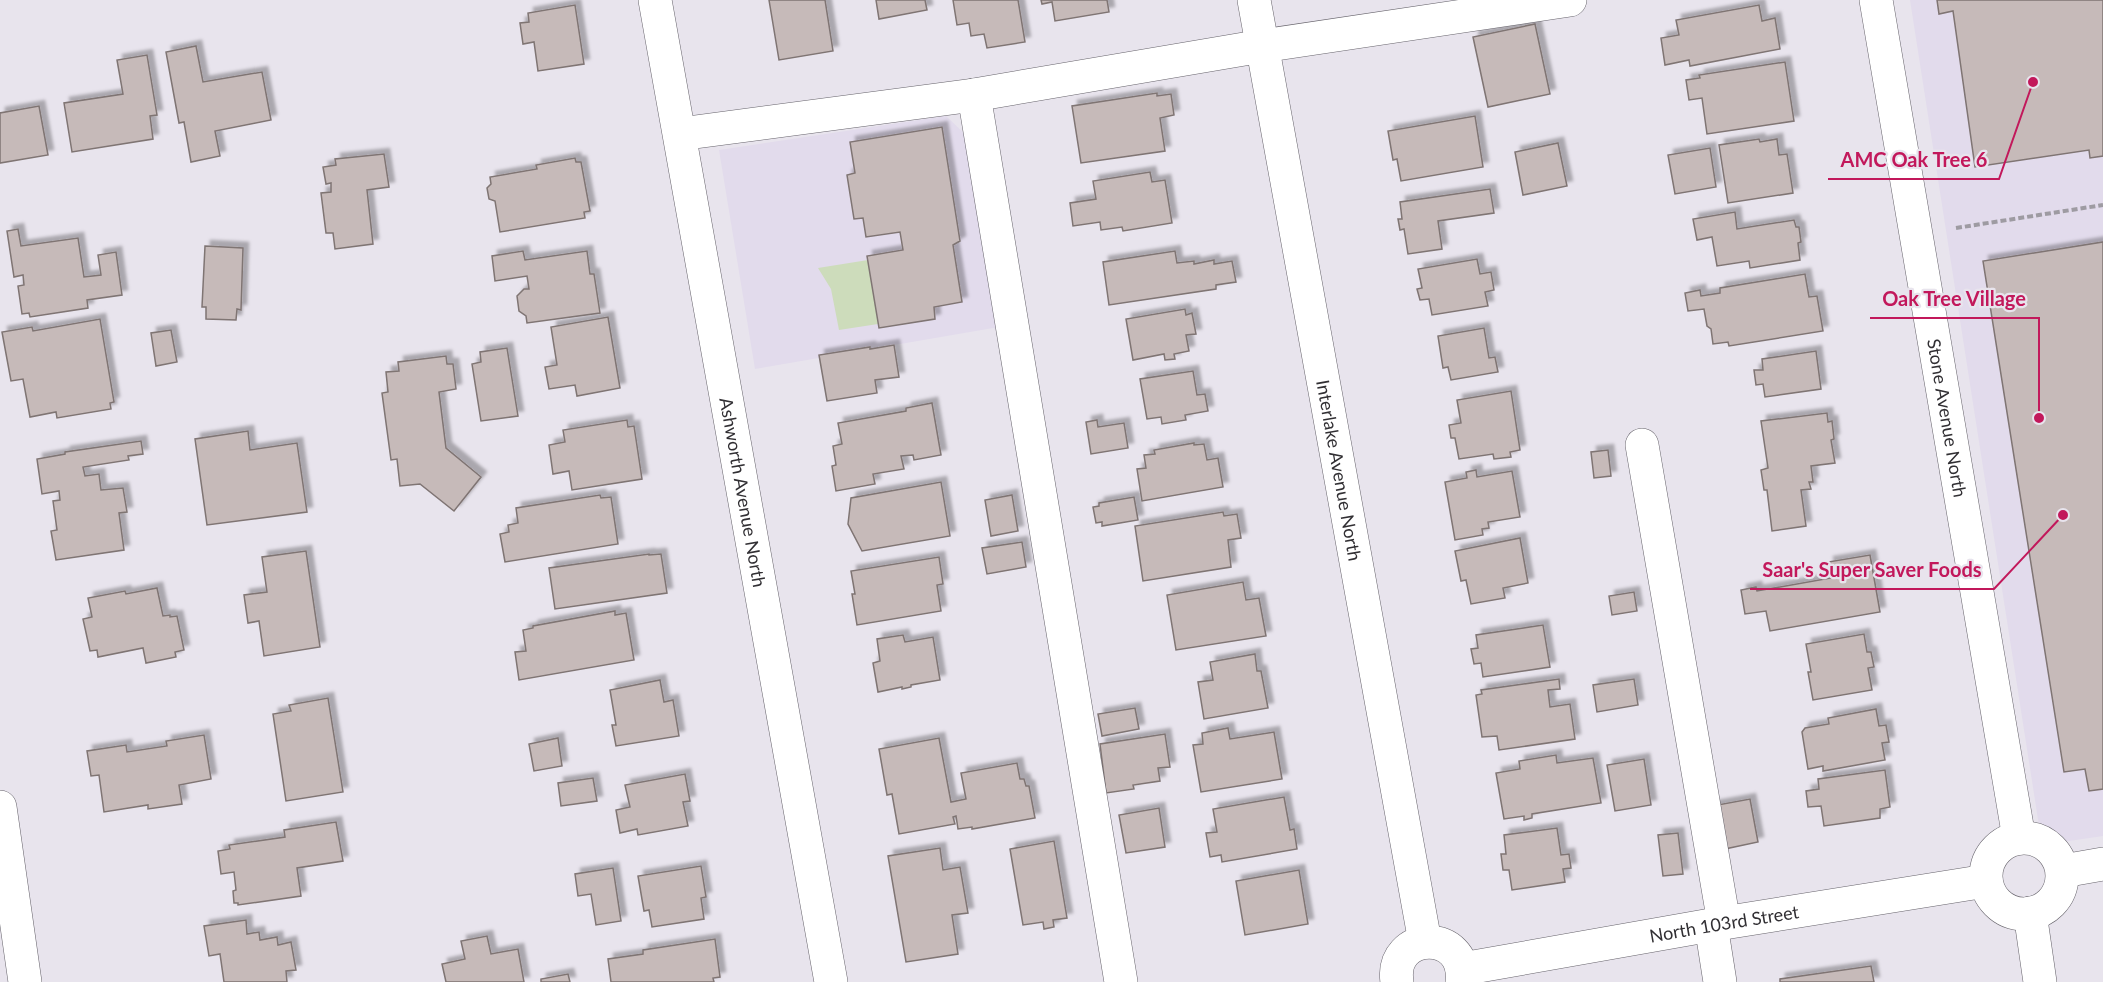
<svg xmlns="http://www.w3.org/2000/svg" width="2103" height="982" viewBox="0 0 2103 982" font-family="Lato,sans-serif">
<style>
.built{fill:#e2dbec}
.green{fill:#cddcbb}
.building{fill:#c6bab9;stroke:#7f7473;stroke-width:1.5;filter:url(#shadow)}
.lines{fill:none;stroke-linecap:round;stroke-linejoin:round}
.minor-casing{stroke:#66636b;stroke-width:34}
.path{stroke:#9e9ba2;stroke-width:4;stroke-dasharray:6 3;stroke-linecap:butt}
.minor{stroke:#fff;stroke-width:33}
.labels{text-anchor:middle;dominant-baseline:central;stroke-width:4.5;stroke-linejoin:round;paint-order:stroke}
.street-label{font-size:18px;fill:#312f33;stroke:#e8e4ed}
.leader{fill:none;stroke:#c2185b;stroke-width:2}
.callout-dot{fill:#c2185b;stroke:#e8e4ed;stroke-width:2}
.callout-label{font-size:20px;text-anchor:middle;font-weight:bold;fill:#c2185b;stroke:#e8e4ed;stroke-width:4.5;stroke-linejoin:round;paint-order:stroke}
</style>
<defs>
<filter id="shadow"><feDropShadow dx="5.5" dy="-5.5" stdDeviation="1.5" flood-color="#0004"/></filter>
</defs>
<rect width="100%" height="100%" fill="#e8e4ed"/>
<path class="built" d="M1910,0H2103V836L2042,845Z
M946,116L967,136L999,327L755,369L719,150Z"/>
<path class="green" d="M868,260L878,324L839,330L831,289L818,268Z"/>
<path class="building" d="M769,0H825L833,51L779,60Z
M876,0H925L927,10L879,19Z
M953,0H1018L1025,42L987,48L984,34L971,36L969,23L957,25Z
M1041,0H1107L1109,12L1055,21L1052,2L1042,4Z
M1937,0H2103V156L2090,158L2089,150L1975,167L1953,11L1939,14Z
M575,5L584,64L538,71L534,42L523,44L520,23L529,22L528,13Z
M1759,5L1762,21L1775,18L1780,49L1690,66L1689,60L1665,65L1661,38L1679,35L1676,20Z
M1535,24L1550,94L1488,107L1473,37Z
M196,46L203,82L262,72L271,120L215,131L220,156L191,162L184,122L179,123L166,52Z
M147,55L157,115L150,116L153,139L72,152L64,103L123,94L117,60Z
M1785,62L1794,121L1707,134L1702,98L1689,100L1686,80L1700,78L1699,75Z
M1157,93V96L1171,94L1174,115L1160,118L1165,151L1081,163L1072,106Z
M39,106L48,155L0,163V113Z
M1475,116L1483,167L1401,181L1397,159L1393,160L1388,131Z
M942,127L960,241L953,245L962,302L934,307L935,319L879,328L867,256L903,250L900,232L866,237L863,218L854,219L847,175L855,173L850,142Z
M1759,139L1760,142L1777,139L1779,155L1787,154L1793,193L1728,203L1719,145Z
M1558,143L1567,186L1523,195L1515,152Z
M1710,148L1716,187L1675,194L1668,155Z
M384,154L389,187L367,190L373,244L335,249L333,233H326L321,193L331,192V183L326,184L323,167L336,165L335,159Z
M575,158L576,162H581L590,211L584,212L585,218L500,232L495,201L489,199L487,188L491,184L490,177L537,169L536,165Z
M1150,172L1152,182L1165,180L1172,223L1123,231L1122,227L1101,230L1100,222L1073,226L1070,203L1096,199L1093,181Z
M1490,189L1494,213L1438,221L1442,249L1408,254L1404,229L1400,230L1398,219H1402L1400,202Z
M1735,212L1737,229L1794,220L1796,227H1799L1801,242L1798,243L1800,260L1750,268L1749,261L1717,266L1712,237L1697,240L1693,219Z
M18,229L21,246L78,238L84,277L101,275L98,255L116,252L122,295L87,300L88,308L30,317L29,313L22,314L18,286L24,285L23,275L14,277L7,231Z
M2103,242V789L2089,791L2085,769L2064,772L1983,261Z
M205,246L243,248L241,310L237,309L236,320L206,319V307H202Z
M523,251L525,260L587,251L590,274H594L600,313L527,323L526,316L519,311L517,296L524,289H529L527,276L495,281L492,256Z
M1175,251L1177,263L1194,261V264L1214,260V264L1232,261L1236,282L1216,285V289L1109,305L1103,262Z
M1477,259L1480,274L1491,272L1494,290L1485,292L1488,306L1432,315L1429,299L1420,300L1417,289L1422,288L1418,269Z
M1805,274L1809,297L1817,296L1823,331L1729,346L1728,342L1713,344L1711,329L1707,326L1704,309L1688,311L1685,293L1700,290L1701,296L1720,293V288Z
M1185,309L1186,315L1192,313L1196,334L1186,335L1189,351L1174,354L1175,359L1165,360L1164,354L1133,360L1126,319Z
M608,317L620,388L577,396L575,385L549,389L545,367L557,365L551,327Z
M100,319L114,402L110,403L111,409L57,418L56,412L30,417L23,379L11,381L2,332L32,327L33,331Z
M1484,328L1489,358L1495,357L1498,372L1451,380L1448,367L1443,368L1438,336Z
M171,330L177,362L156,366L151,333Z
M894,345L899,377L875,380L877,393L827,401L819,355L870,347V349Z
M507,348L518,416L481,421L472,364L481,362L480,352Z
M1816,351L1821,389L1765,397L1763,384L1756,385L1754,370H1763L1762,359Z
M446,356L447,364H453L456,389L439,392L446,448L481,477L454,511L420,484L400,486L397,459L391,460L382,393L388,392L386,372L399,371L398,362Z
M1193,371L1197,395L1205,394L1208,411L1185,415L1186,420L1162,424L1161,417L1147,419L1140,379Z
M1511,391L1520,450L1510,452L1511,457L1494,459L1493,454L1459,459L1455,438H1451L1449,425L1461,423L1457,400Z
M932,403L941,455L914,460L913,455L901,456L904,469L873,474L875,484L836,491L832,466L836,465L833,446L842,444L838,423L906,411V408Z
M1827,413L1828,422L1832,421L1834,439L1831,440L1835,463L1811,466L1813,482H1809L1811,489L1801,490L1806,526L1772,531L1767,490H1764L1761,470L1768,468L1761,421Z
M627,420L628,427L634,426L642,479L572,490L569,471L553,474L549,445L565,442L563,430Z
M1097,420L1098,427L1124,423L1128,448L1091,454L1086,422Z
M248,431L250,450L297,443L307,512L207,525L195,439Z
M141,441L143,454L128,456L129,460L83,467L85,476L99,474L101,490L123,488L127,512L119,513L124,550L56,560L51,531L57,530L53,501L60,500L59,491L42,494L37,459L65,454V452Z
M1194,443V445L1204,444L1207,460L1218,458L1223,487L1142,501L1137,469L1146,468L1144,455L1155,454L1154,450Z
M1608,450L1611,476L1594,478L1591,452Z
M1476,470L1477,477L1512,471L1520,517L1488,522L1489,528L1482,529L1483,535L1455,540L1445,482L1467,478L1466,472Z
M941,482L950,536L862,551L848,524L851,498Z
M600,495L601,498L611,497L618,544L505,562L500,534L509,532L508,525L518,523L516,508Z
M1012,495L1018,531L991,536L985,500Z
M1134,497L1138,520L1102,526V522L1096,523L1093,507L1099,506V503Z
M1223,512L1224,516L1237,514L1241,538L1228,540L1231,567L1143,581L1135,526Z
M1520,538L1528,583L1503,588L1505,598L1471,604L1466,580L1461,581L1455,551Z
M1022,542L1026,567L987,574L982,548Z
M306,551L320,647L264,656L259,621L248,623L244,595L267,592L262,557Z
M649,554V555L661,554L667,593L555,609L549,568Z
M1870,555L1880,612L1770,631L1766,611L1745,614L1741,590L1756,587L1757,591L1831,578L1828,562Z
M939,557L943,584L937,585L941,611L857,625L852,594H855L851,571Z
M1243,582L1246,600L1259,598L1266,636L1176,650L1167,595Z
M157,588L163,616L170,615V617L177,616L184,650L175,652L176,657L146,663L143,648L98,657L97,650L90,651L83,619L92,617L88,598L125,591L126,594Z
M1634,592L1637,611L1612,615L1609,596Z
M615,611V615L626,613L634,660L519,680L515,652L526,651L523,630L533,628V626Z
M1543,625L1550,667L1483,677L1481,663L1474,664L1471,649L1478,648L1476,635Z
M1864,634L1867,652H1871L1874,667L1868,668L1872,690L1813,700L1808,672H1811L1806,644Z
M903,635L905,642L933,637L940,680L911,685V687L902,689V687L878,692L873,663L880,661L877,639Z
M1255,654L1257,671H1261L1268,708L1204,719L1198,682L1213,680L1210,662Z
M1559,679L1560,689L1548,690L1550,707L1570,704L1575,739L1499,750L1497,736L1482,737L1476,695L1482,694L1481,690Z
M1634,679L1638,705L1597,712L1593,685Z
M660,680L664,702L673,700L679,736L616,746L612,725H616L610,690Z
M328,698L343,792L286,801L273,714L291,711L289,705Z
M1135,708L1139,729L1102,736L1098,714Z
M1876,709L1879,726L1886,725L1889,742L1882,743L1885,760L1823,771V766L1808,769L1802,732L1805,728L1829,724L1828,718Z
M1228,728L1230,739L1274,732L1282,779L1201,792L1193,745L1203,744L1202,733Z
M1165,734L1170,767L1158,768L1160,781L1133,785L1134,789L1106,793L1100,744Z
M204,735L211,779L179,785L182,804L148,809V805L104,812L99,775L91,776L87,751L126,745L127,752L167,746L166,741Z
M558,738L562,766L534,771L529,744Z
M939,738L951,802L966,799L961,773L1017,763L1020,779H1024L1026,786H1029L1035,818L972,829V827L958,829L956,816L953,817L955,824L899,834L892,794L887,795L879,749Z
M1556,755L1557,763L1593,758L1601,803L1532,814V818L1524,820V816L1504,819L1496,773L1520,769L1519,761Z
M1644,759L1651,805L1615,811L1607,765Z
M1885,770L1890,807L1880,809V818L1824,826L1821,806L1808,807L1806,791L1819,789L1818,779Z
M685,774L690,801L683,802L688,826L638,835L637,829L620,833L616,810L630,807L625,785Z
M593,778L597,801L561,806L558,783Z
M1284,797L1290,830L1294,829L1297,849L1222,862L1221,855L1210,857L1206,833L1217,832L1213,809Z
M1750,799L1758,842L1720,850L1712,806Z
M1159,808L1165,847L1126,853L1119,815Z
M336,822L343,861L297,868L301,896L238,905V903H234L233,891L236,890L234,872L221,874L218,851L230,849L229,845L285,837L284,830Z
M1557,828L1561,855L1569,854L1571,868L1563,869L1565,882L1512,890L1509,870H1503L1501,854H1506L1504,835Z
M1678,833L1683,874L1663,876L1658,835Z
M1054,841L1067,918L1053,920L1054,927L1044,929L1043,922L1023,925L1010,849Z
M940,848L943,870L960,867L968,913L952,915L958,954L906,962L888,856Z
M701,866L706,897L701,898L704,919L652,927L649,910L644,911L638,876Z
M613,868L621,921L596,925L591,894L578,896L575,874Z
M1299,870L1308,924L1245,935L1236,881Z
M246,920L247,934L259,932L260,940L277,937L278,945L291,942L296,970L286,971L287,982H224L220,954L209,956L204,926Z
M487,936L491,954L518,949L524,982H446L442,964L465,959L461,941Z
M715,939L720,977L713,978L714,982H611L608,959L643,954V950Z
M1871,966L1874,982H1780V979Z
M568,974L570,982H541V979Z"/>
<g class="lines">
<defs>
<g id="minor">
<path id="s1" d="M655,0L831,982"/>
<path id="s2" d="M1254,0L1425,942"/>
<path id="s3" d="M1876,0L2019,838"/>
<path d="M974,95L1121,982"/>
<path d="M680,134L974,95L1262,46L1570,0"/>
<path d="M1642,445L1724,923"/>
<path d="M0,807L25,982"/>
<circle cx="2024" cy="876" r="38"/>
<path d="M2063,871L2103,864"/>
<path d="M2030,913L2040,982"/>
<path d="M1711,925L1720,982"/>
<path id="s4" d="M1462,969L1711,925L1986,881"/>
<path d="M1397,982C1389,930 1468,928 1462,982"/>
</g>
</defs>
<use href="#minor" class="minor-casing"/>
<path class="path" d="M1956,228L2103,205"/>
<use href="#minor" class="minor"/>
</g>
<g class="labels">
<g class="street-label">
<text stroke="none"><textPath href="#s3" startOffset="424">Stone Avenue North</textPath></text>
<text stroke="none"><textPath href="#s2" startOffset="478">Interlake Avenue North</textPath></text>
<text stroke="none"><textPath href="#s1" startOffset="500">Ashworth Avenue North</textPath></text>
<text stroke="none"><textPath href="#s4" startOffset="266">North 103rd Street</textPath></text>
</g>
</g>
<path class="leader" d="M2033 82L1999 179H1828M2039 418L2039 318H1870M2063 515L1994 589H1750"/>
<g class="callout-dot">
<circle cx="2033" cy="82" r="6"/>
<circle cx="2039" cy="418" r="6"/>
<circle cx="2063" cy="515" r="6"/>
</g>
<g class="callout-label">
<text x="1914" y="167">AMC Oak Tree 6</text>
<text x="1954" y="306">Oak Tree Village</text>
<text x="1872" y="577">Saar's Super Saver Foods</text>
</g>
</svg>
